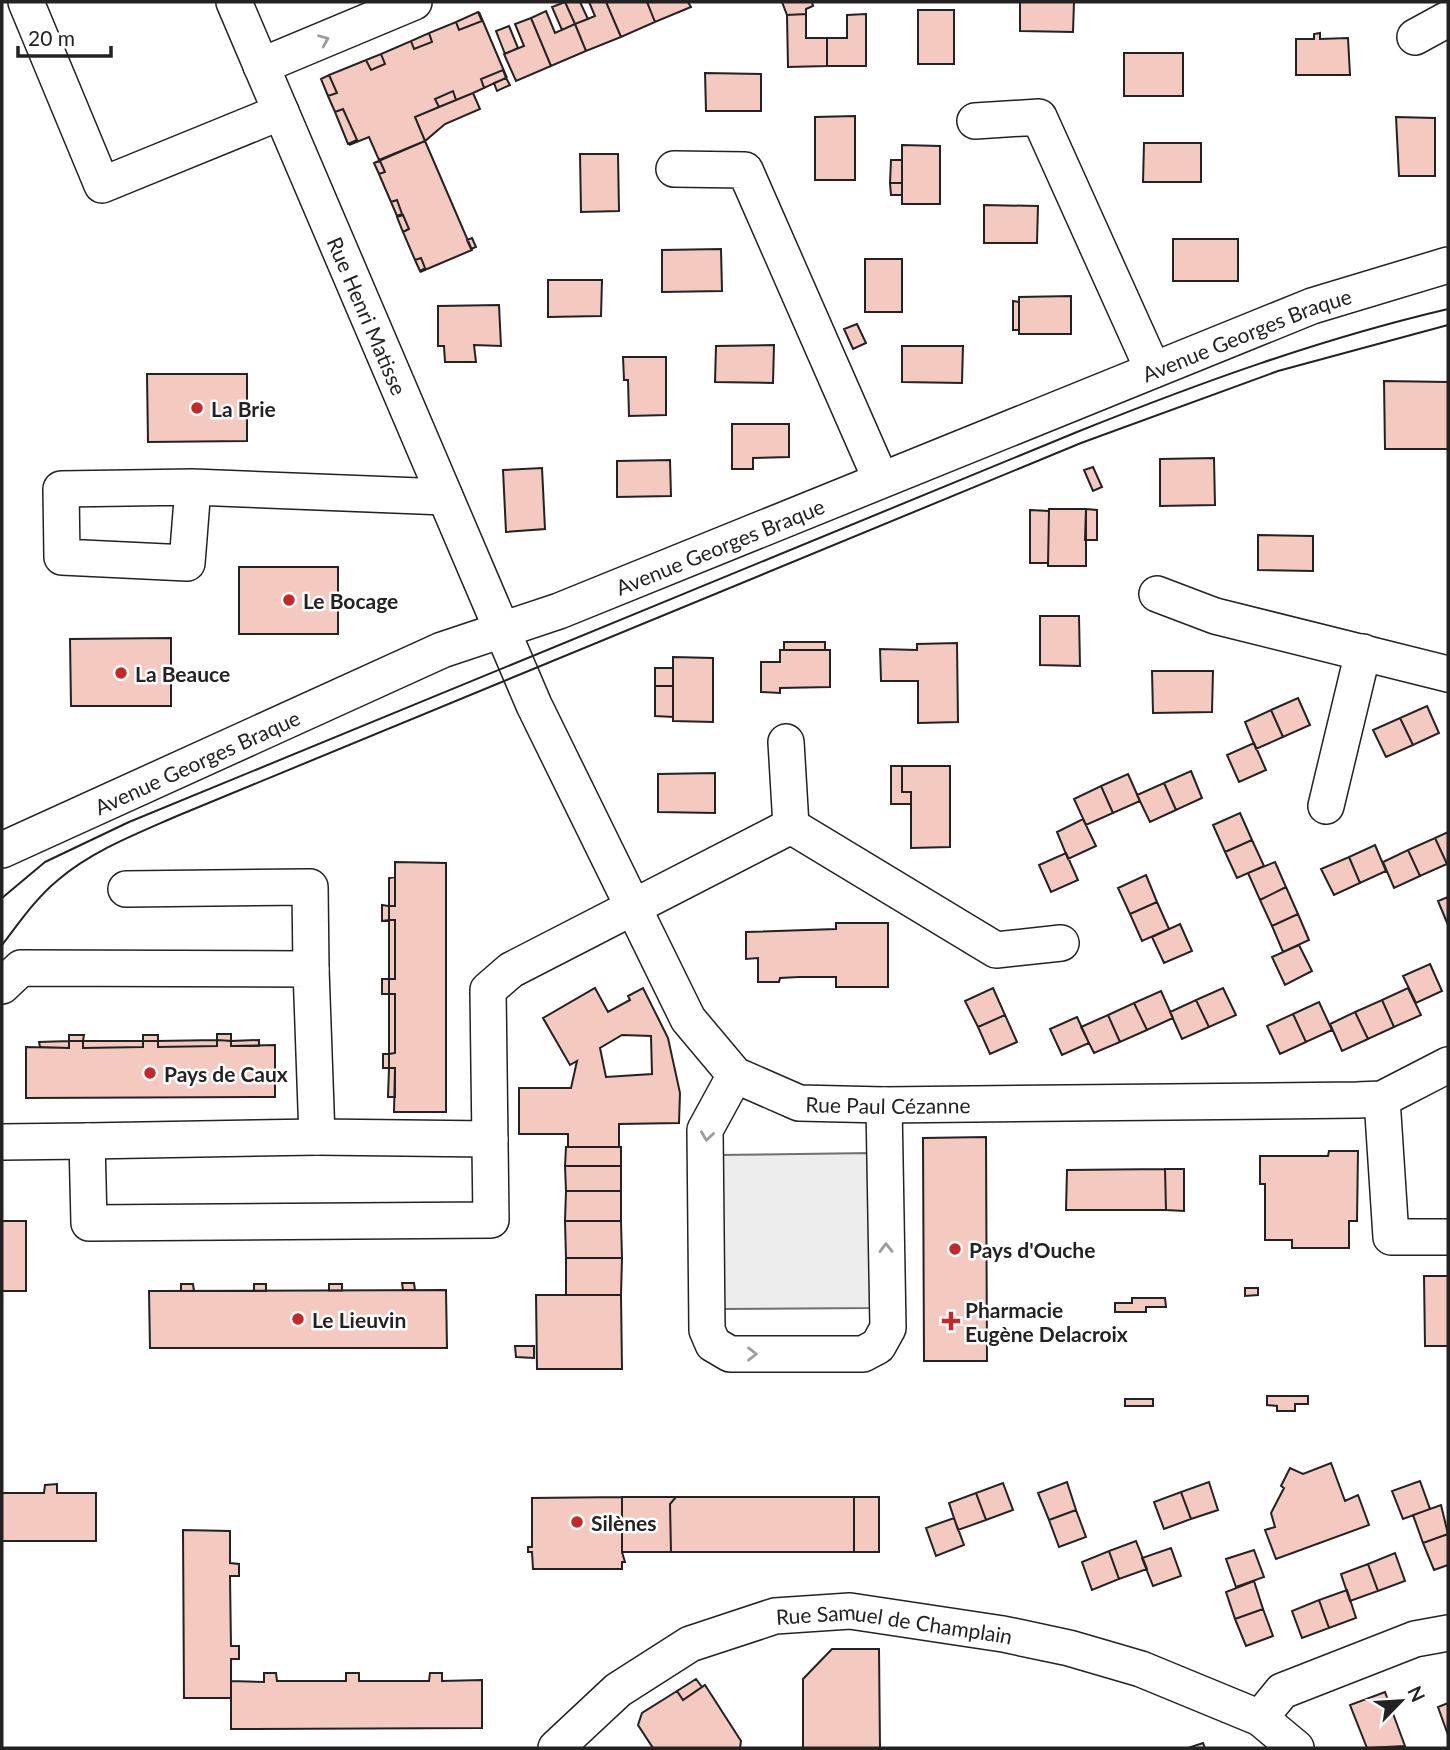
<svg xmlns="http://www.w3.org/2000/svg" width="1450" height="1750" viewBox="0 0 1450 1750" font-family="Lato,sans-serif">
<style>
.parking{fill:#ededed;stroke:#6f6f6f;stroke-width:2}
.building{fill:#f3c9c0;stroke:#222;stroke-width:2;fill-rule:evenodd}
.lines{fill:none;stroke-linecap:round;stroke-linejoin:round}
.minor-casing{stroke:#222;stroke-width:38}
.minor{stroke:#fff;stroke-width:35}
.tram{stroke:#222;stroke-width:2}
.oneway{stroke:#9c9c9c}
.poi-dot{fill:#c62828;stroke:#fff;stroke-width:2.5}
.labels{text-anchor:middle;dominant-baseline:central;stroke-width:5;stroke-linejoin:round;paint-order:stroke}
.street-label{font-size:21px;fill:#222;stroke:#fff}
.poi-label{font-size:21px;font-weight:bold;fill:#222;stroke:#fff;text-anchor:start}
</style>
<rect width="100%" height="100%" fill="#fff"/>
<path class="parking" d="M871,1153L873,1308L718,1309L716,1155Z"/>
<path class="building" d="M565,2H580L588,19L575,24Z
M565,2L575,24L562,30L552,7Z
M589,2H606L621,37L586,51L575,24L595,16Z
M606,2H647L655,22L621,37Z
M647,2H688L691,7L655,22Z
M782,2H812L813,6L806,9V14L787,15Z
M1020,2H1074L1073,32L1020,31Z
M918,10H954V64H918Z
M546,11L555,33L575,24L586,51L551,66L531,18Z
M478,12L482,21L459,30L456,22Z
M479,12L507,78L503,70L481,79L484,88L473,93L456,100L453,91L435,99L439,107L415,117L425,141L379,160L369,137L349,145L357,140L343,109L335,112L328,96L337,93L329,75L366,60L371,70L385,64L381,54L411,41L414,49L432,42L429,33L456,22L459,30L482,21Z
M806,14V38H827V66L788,67L787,15Z
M866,14V66H827V38H847V15Z
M531,18L551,66L516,81L504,54L524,46L515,24Z
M509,26L518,48L505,54L496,31Z
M429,33L432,42L414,49L411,41Z
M1320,33V39L1348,38L1350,75H1296V39H1314V34Z
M1124,53H1183V96H1124Z
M381,54L385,64L371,70L366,60Z
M503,70L506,78L484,88L481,79Z
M705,73L761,74V111H706Z
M329,75L337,93L328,96L321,79Z
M506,78L510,85L497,91L494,83Z
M453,91L456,100L439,107L435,99Z
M473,93L480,109L445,124L425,141L415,117Z
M343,109L357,140L348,144L335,112Z
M855,116V180H815V117Z
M1396,117L1435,118V176H1399Z
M425,141L472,250L420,272L425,268L421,258L415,260L403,232L409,229L403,215L397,216L402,214L397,200L391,202L379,174L385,172L380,161L374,163Z
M1144,143H1201V182H1143Z
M902,145L940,146V204H902Z
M580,154H618L619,211L581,212Z
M891,160H902V183H890Z
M380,161L385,172L379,174L374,163Z
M890,183H902V195H891Z
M397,200L402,214L397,216L391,202Z
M984,205L1038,206L1037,243H984Z
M403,215L409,229L403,232L397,217Z
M472,238L476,247L471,249L467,240Z
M1173,239H1238V281H1173Z
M721,249L722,291L662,292V250Z
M421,258L425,268L420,271L415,260Z
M865,259H902V312H865Z
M548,280H602L601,316L548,317Z
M1071,296V334H1019V297Z
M1013,301L1019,302V330H1013Z
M499,305L501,346L474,345L476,362H445L444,346H438V306Z
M857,324L866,343L853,349L844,329Z
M774,345L773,383L715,382L716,346Z
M902,346H963L962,383L902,382Z
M623,357H666V415L629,416L628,380H624Z
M147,374H247V441L148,442Z
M1384,381L1448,382V449H1385Z
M732,424H789V457L753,458V469H732Z
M1214,458L1215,505L1160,506V459Z
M670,460L671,496L617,497V461Z
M1093,467L1102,487L1093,491L1084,470Z
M542,468L545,529L506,532L503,470Z
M1086,509L1097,510V540H1085Z
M1086,509V566H1048L1049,509Z
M1030,510L1049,511L1048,563H1030Z
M1258,535L1313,536V571L1258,570Z
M239,567H338V634H239Z
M1040,616H1079L1080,666L1040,665Z
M171,638V706H71L70,639Z
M784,642H825V650H784Z
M957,643L958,722L918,723V681H881L880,649L917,650V644Z
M780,650H830V687L780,688V693L761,692V662H780Z
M673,657L713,658V722L673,721Z
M655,668H673V686H655Z
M1152,671H1213L1212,712L1153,713Z
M655,686H673V717L655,716Z
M1298,698L1310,725L1283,737L1271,710Z
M1427,706L1439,733L1413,745L1400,718Z
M1271,710L1283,737L1256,749L1245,722Z
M1400,718L1413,745L1386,757L1373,730Z
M1254,743L1266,770L1239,782L1227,755Z
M891,766H902V792H911V804H891Z
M902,766H950V847L911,848V792H902Z
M1191,771L1202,798L1176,810L1164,783Z
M715,773V813L658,812V774Z
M1128,774L1140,801L1113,813L1101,786Z
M1164,783L1176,810L1150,822L1137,795Z
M1101,786L1113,813L1086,825L1074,799Z
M1240,813L1252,840L1225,852L1213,825Z
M1083,819L1096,846L1068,859L1057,832Z
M1448,832V864H1447L1435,838Z
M1435,838L1447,864L1420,876L1408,850Z
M1252,840L1264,866L1237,878L1225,852Z
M1375,845L1386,871L1360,883L1349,857Z
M1408,850L1420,876L1394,888L1383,862Z
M1066,853L1078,880L1051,892L1039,865Z
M1349,857L1360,883L1334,895L1321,869Z
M395,862L446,863V1112H394L395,1068H389V1054L395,1053V994H389V979H395V920H389V906H395Z
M1275,862L1286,887L1260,900L1248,873Z
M1146,875L1157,902L1130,914L1118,888Z
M395,877V906H389V878Z
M1286,887L1298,914L1272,926L1260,900Z
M1448,897V925L1438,901Z
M1157,902L1169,929L1142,941L1130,914Z
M382,905L389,906V920L382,921Z
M1298,914L1309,940L1283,952L1272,926Z
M389,920H395V979H389Z
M836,923H888V987H836V977H799L780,978L779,982H758V958L746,959V932L836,929Z
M1180,924L1192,951L1164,963L1152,937Z
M1299,945L1312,971L1285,985L1272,957Z
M1430,964L1442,991L1416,1003L1403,976Z
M382,979H389V994H382Z
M595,988L608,1012L630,1000L628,996L643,988L668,1038L680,1093L679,1123L619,1124V1147H568V1134H519V1088H571L577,1061L570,1065L543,1018ZM622,1035L651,1036L652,1074L606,1077L600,1048Z
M993,988L1005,1015L978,1027L965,1001Z
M1223,988L1236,1015L1209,1027L1196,1000Z
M1408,988L1421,1015L1394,1027L1382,1000Z
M1161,991L1173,1018L1147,1030L1134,1003Z
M389,994H395V1053L389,1054Z
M1196,1000L1209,1027L1182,1039L1170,1012Z
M1382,1000L1394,1027L1368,1039L1355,1012Z
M1319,1002L1332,1030L1306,1042L1293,1014Z
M1134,1003L1147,1030L1120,1042L1108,1015Z
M1355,1012L1368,1039L1342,1051L1330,1024Z
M1293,1014L1306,1042L1280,1054L1267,1026Z
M1005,1015L1017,1042L990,1054L978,1027Z
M1108,1015L1120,1042L1094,1053L1081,1027Z
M1077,1017L1089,1043L1062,1055L1050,1029Z
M217,1034H231V1041L217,1040Z
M69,1035H84L83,1041H69Z
M143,1035H158V1041H143Z
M217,1040V1046L158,1047V1041Z
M217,1040L231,1041V1046L275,1045V1097L26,1098V1047L69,1048V1041H83V1048L143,1047V1041H158V1047L217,1046Z
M259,1040V1046H231V1041Z
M69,1041V1048L40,1047L39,1042Z
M83,1041H143V1047L83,1048Z
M383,1054H389V1068H383Z
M389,1068H395V1097H388Z
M986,1137L987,1361H924L923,1138Z
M566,1147H621V1166H565Z
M1329,1151H1358L1357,1221H1349V1248H1292V1240H1265V1184H1260V1156H1328Z
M565,1166H621V1191H566Z
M1165,1169H1184V1211L1166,1210Z
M1165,1169L1166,1210H1066L1067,1170Z
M566,1191H621V1221H565Z
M2,1221H26V1291H2Z
M565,1221H621L622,1258H566Z
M566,1258H622L621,1295H566Z
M1424,1276H1448V1346H1425Z
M402,1283H414L415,1290H403Z
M181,1284H193L194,1291H181Z
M254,1284H266V1291H254Z
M329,1284H342V1291H329Z
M1245,1288H1258V1295L1245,1296Z
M446,1290L447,1348H150L149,1291Z
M536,1295H621L622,1369H537Z
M1132,1298H1165L1166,1307H1146V1312H1115V1303H1132Z
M515,1346H534V1358L516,1357Z
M1267,1396H1308V1404H1295V1411H1277V1406L1267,1405Z
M1125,1399H1153V1406H1125Z
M1331,1463L1345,1501L1358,1495L1369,1525L1276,1559L1265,1530L1275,1527L1271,1513L1284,1488L1281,1486L1290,1468L1303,1474Z
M1420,1481L1430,1509L1403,1519L1392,1491Z
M1067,1482L1076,1510L1049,1520L1038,1493Z
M1209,1482L1218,1510L1191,1519L1181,1492Z
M1003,1483L1013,1510L986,1520L976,1493Z
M57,1484V1493H96V1541H2V1493H44L45,1485Z
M1181,1492L1191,1519L1164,1529L1154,1502Z
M976,1493L986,1520L958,1530L949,1503Z
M622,1497V1552L625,1562H622V1569H533L532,1552H528V1547H532V1498Z
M622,1497H676L670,1504L671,1552H622Z
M676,1497H854V1552H671L670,1504Z
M854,1497H879V1552H854Z
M1441,1505L1448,1534L1423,1543L1413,1515Z
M1076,1510L1086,1537L1059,1547L1049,1520Z
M954,1518L964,1545L936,1556L926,1528Z
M183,1530L230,1531V1563L239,1564V1576H230L231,1646H239V1659H231V1698H184Z
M1448,1534V1565L1434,1570L1423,1543Z
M1136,1541L1147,1569L1119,1579L1109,1551Z
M1171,1548L1181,1576L1153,1586L1142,1558Z
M1254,1550L1264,1577L1236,1587L1226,1559Z
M1109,1551L1119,1579L1092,1590L1082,1562Z
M1395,1553L1405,1581L1378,1591L1368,1564Z
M1368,1564L1378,1591L1350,1601L1341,1574Z
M1254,1581L1263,1609L1235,1619L1226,1592Z
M1347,1590L1356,1618L1329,1628L1319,1600Z
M1319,1600L1329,1628L1302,1638L1292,1611Z
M1263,1609L1273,1636L1246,1646L1235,1619Z
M832,1649H879L880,1748H803V1679Z
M264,1673H276L277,1681H346V1673H359V1681H429L430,1673H442V1681L482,1680V1728L231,1729V1681L264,1682Z
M696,1679L702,1687L683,1700L677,1691Z
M705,1685L741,1741L740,1748H653L638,1725L642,1713L677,1691L683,1700Z
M1385,1692L1405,1746L1367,1748L1350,1705Z
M1448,1703V1735L1438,1707Z
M1203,1743L1205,1748H1188Z"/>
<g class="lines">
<defs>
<g id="minor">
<path d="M26,2L102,185L281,112"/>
<path id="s1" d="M234,2L534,705L688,1019L735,1075L799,1103L884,1105L1357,1100L1382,1099L1448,1065"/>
<path d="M1415,37L1448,19"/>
<path d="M261,66L414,2"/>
<path d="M975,121L1039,117L1153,370"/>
<path d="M674,169L745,170L881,480"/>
<path d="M193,487L187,563L62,557L61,489L193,487L445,497"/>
<path d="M1157,594L1215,616L1448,674"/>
<path d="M786,742L791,826"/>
<path d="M1326,806L1363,652"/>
<path id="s2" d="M2,850L442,650L559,611L1312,306L1448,265"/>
<path d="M126,889L310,887L311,969"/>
<path d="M2,986L21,968L311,969L317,1137L490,1139"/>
<path d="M735,1075L705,1130L707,1330L713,1344L730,1354H863L878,1346L888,1328L884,1105"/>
<path d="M1382,1099L1391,1237H1448"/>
<path d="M87,1141L317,1137"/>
<path d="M2,1142L87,1141L89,1223L491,1220L488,990L511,970L791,826L996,950L1061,943"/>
<path d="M1260,1718L1282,1691L1415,1639L1448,1633"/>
<path id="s3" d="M556,1748L618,1690L690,1644L775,1616L850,1611L1003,1634L1069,1648L1141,1669L1260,1718L1296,1748"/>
</g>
</defs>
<use href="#minor" class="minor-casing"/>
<use href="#minor" class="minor"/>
<path class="tram" d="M2,898L45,862L129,822L1077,432C1199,383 1320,339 1448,309
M2,945C19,923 36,898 58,880C92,851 136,834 177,816L1081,443L1278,371L1448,325"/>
</g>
<defs><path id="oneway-chevron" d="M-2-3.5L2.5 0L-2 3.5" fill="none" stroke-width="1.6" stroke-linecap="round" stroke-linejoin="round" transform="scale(1.75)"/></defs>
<g class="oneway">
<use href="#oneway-chevron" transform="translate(324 40) rotate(-23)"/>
<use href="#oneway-chevron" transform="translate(707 1136) rotate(98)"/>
<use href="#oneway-chevron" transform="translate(886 1248) rotate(-91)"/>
<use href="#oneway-chevron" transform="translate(752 1354)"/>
</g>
<g class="poi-dot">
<circle cx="197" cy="408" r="7"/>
<circle cx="289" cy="600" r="7"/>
<circle cx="121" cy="673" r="7"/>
<circle cx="150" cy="1073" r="7"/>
<circle cx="955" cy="1249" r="7"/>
<circle cx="298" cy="1319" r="7"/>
<path d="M947.5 1310.5h7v7h7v7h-7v7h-7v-7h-7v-7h7z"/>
<circle cx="577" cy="1522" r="7"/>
</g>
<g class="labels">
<g class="street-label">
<text stroke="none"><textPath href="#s1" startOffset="341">Rue Henri Matisse</textPath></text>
<text stroke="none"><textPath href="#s2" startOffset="1348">Avenue Georges Braque</textPath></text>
<text stroke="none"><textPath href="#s2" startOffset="780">Avenue Georges Braque</textPath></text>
<text stroke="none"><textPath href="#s2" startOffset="214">Avenue Georges Braque</textPath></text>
<text stroke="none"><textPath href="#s1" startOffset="1346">Rue Paul Cézanne</textPath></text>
<text stroke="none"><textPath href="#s3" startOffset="380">Rue Samuel de Champlain</textPath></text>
</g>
<g class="poi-label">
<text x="211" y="408">La Brie</text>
<text x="303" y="600">Le Bocage</text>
<text x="135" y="673">La Beauce</text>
<text x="164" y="1073">Pays de Caux</text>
<text x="969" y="1249">Pays d'Ouche</text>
<text x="965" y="1309">Pharmacie<tspan x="965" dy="24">Eugène Delacroix</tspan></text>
<text x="312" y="1319">Le Lieuvin</text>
<text x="591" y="1522">Silènes</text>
</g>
</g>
<rect width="1450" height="1750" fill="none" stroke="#222222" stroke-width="7"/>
<g transform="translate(1401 1701) rotate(65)" stroke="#ffffff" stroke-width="5" paint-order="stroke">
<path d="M0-5L12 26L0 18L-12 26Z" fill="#222222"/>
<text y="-10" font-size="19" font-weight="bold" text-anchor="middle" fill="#222222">N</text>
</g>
<path d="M18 46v10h93v-10" fill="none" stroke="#222222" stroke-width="3.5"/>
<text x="28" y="46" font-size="21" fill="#222222" stroke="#ffffff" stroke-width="5" paint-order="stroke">20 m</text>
</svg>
